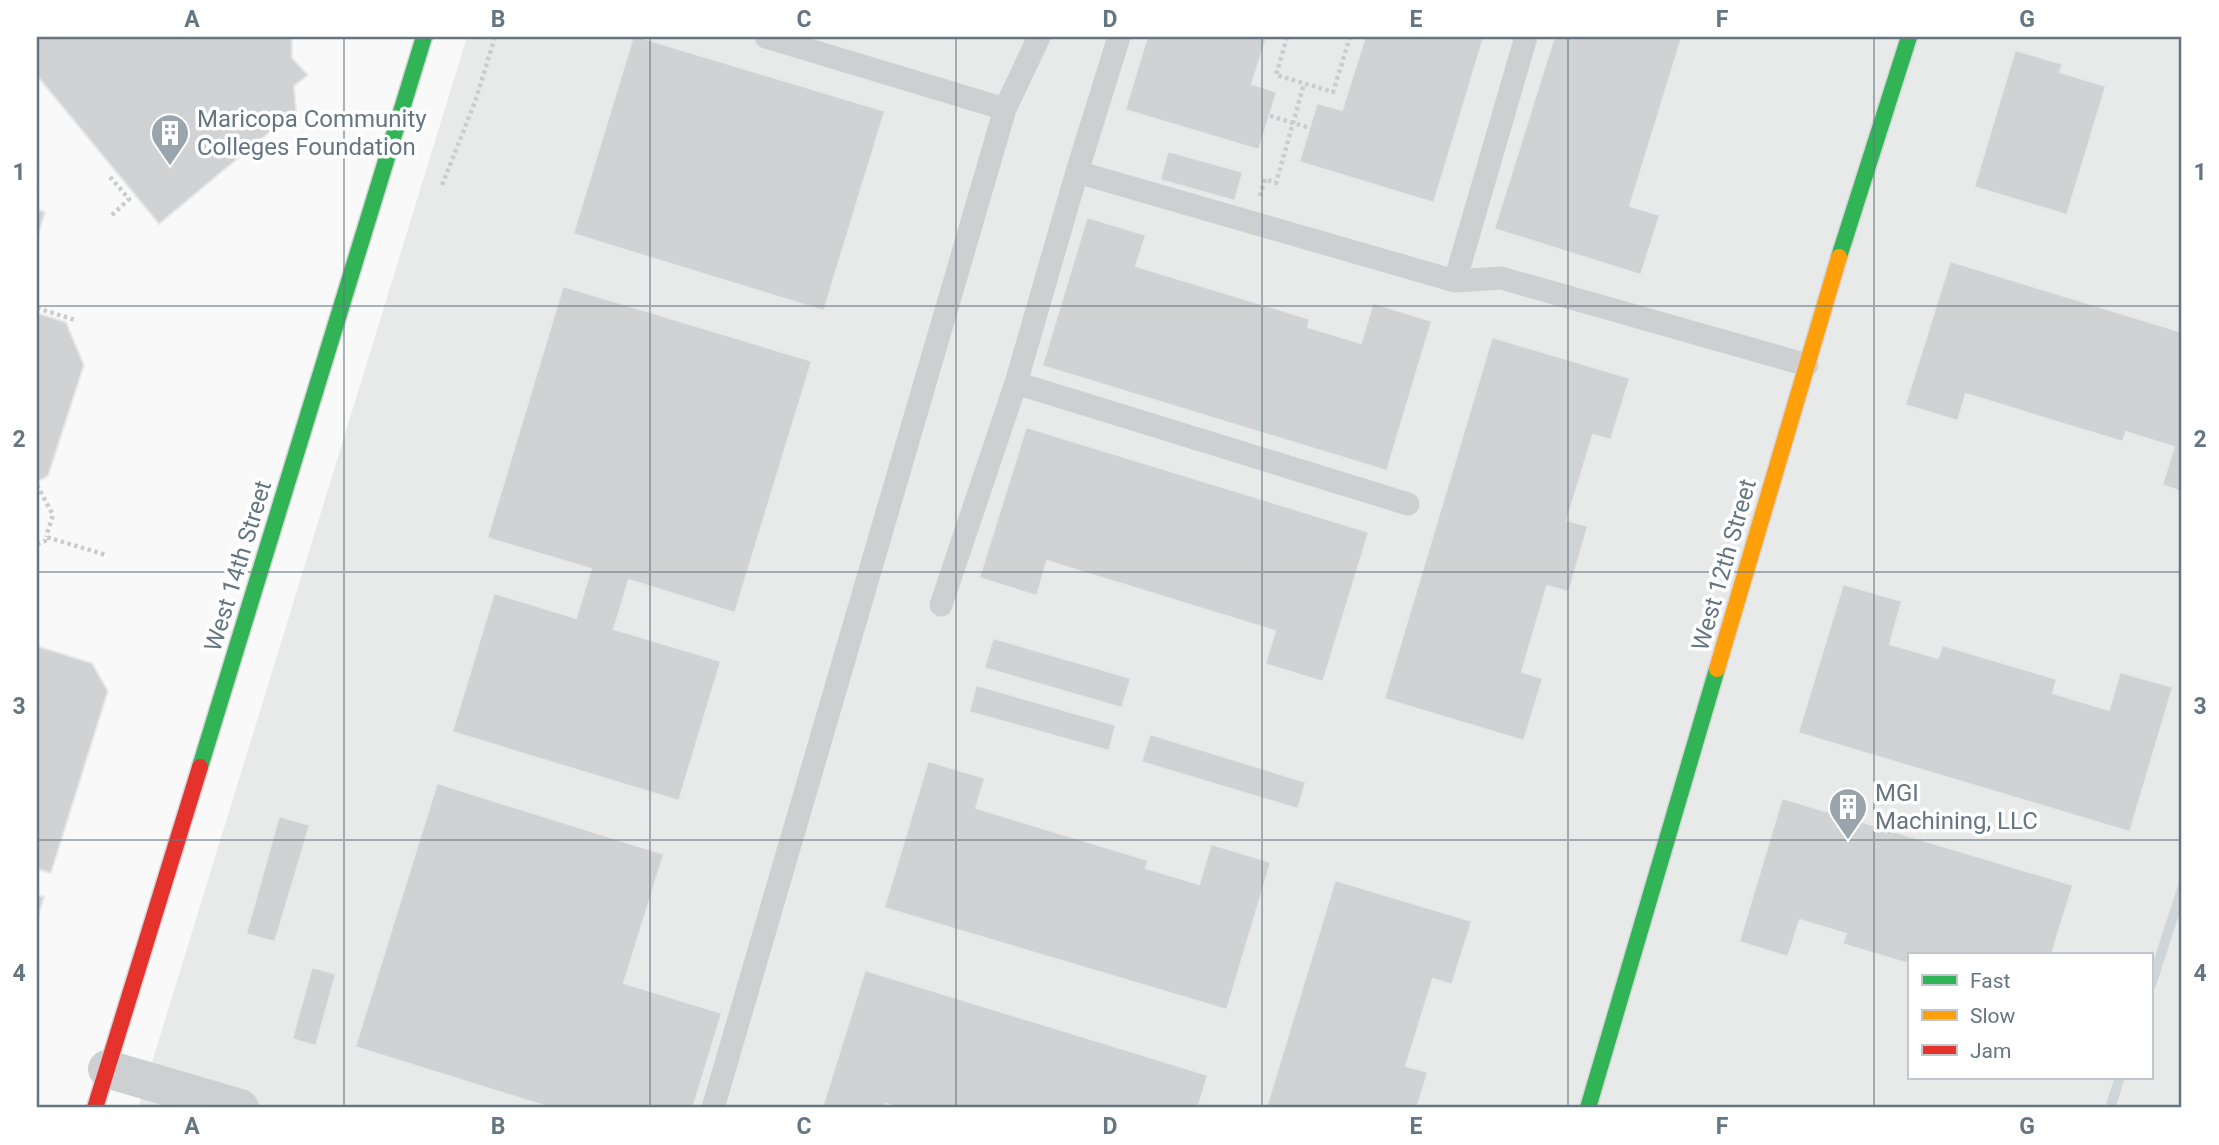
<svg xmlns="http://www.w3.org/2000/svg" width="2219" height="1145" viewBox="0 0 2219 1145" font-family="Roboto,sans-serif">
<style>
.built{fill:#e8e9e9;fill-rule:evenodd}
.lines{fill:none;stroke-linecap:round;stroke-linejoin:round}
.stream{stroke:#ced6d9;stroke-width:10}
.building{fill:#d0d2d3;stroke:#e8e8e8;stroke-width:2}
.fast-casing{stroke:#d5d6d7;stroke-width:19}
.slow-casing{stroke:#d5d6d7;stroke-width:19}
.jam-casing{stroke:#d5d6d7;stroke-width:19}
.path{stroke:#cbcccd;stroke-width:4.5;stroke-dasharray:3.5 3.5;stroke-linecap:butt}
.lane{stroke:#cecfd0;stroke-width:23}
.street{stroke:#cecfd0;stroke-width:38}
.fast{stroke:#30b455;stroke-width:16}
.slow{stroke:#ff9f0a;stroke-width:16}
.jam{stroke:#e5322d;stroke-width:16}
.grid{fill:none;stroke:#657683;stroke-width:2;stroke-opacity:0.55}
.labels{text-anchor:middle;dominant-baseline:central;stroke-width:7;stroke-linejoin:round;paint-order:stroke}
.poi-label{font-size:24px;fill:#657683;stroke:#fff;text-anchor:start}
.street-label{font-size:24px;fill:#657683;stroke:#fff}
.neatline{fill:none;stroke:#657683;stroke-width:2.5}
.grid-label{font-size:23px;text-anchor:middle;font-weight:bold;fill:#657683}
</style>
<rect width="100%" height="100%" fill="#f9f9f9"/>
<path class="built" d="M467,37H2182V1108H138ZM1909,954H2151V1077H1909Z"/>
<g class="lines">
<path class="stream" d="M2151,985L2182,889
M2110,1108L2120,1077"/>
</g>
<path class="building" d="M37,37H292V58L308,75L294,86L296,110L159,224L37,76Z
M633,37H639L885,111L824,311L573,234Z
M1147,37H1267L1252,84L1277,92L1259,150L1125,110Z
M1365,37H1484L1434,203L1299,162L1317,103L1342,110Z
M1554,37H1682L1630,206L1660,215L1641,275L1494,229Z
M2015,50L2063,64L2060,72L2106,86L2067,215L1974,187Z
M1168,151L1243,172L1235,201L1160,180Z
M37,209L45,212L37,239Z
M1087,217L1146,235L1136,266L1310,319L1308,327L1361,343L1373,303L1432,321L1387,471L1042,366Z
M1950,261L2182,332V492L2162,485L2174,447L2126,432L2123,442L1966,394L1958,421L1905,405Z
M563,286L812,361L735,613L629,580L614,629L721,661L679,801L452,732L494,593L576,618L591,569L487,538Z
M37,313L66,322L84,365L48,476L37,482Z
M1492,337L1630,378L1611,440L1593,435L1567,520L1588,526L1569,592L1547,586L1522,672L1543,678L1524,741L1384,699Z
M1026,427L1369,532L1323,682L1265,664L1275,631L1047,561L1037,596L979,578Z
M1843,584L1902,601L1890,644L1938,658L1942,645L2057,679L2053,693L2109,710L2120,672L2173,687L2130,832L1798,733Z
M993,638L1131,678L1122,708L984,668Z
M37,646L92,663L108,691L51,873L37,869Z
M976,685L1116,725L1109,751L969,712Z
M1150,734L1306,782L1298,809L1141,762Z
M928,761L985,778L976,808L1148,860L1146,868L1199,884L1211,844L1271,862L1227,1010L884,908Z
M437,783L664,854L624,983L722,1013L693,1108H551L355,1047Z
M1782,798L2073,885L2052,954H1909V964L1842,944L1846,934L1800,920L1788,957L1739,942Z
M279,816L310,825L275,942L246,934Z
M1335,880L1472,921L1452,985L1433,979L1406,1066L1428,1072L1417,1108H1266Z
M37,895L44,897L37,920Z
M312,967L336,974L316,1046L292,1039Z
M865,970L1208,1075L1198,1108H899L886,1104L885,1108H822Z"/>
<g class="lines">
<defs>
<path id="fast" d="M1839,257L1909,37
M200,767L424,37
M1588,1108L1717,669"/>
<path id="slow" d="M1717,669L1839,257"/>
<path id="jam" d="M95,1108L200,767"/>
</defs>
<use href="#fast" class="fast-casing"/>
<use href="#slow" class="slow-casing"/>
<use href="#jam" class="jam-casing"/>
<path class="path" d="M1287,37L1276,75L1333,92L1350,37
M1270,116L1310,128
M110,177L129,199L110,217
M442,185L475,102L495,37
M1260,196L1265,179L1276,183L1304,84
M37,308L75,320
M37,485L53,515L46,537
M37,544L45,541L46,537L106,555"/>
<path class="lane" d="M766,37L1005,109
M1119,37L1077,172L1455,281L1501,278L1807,365
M1455,281L1526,37
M1016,383L1408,504
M941,605L1016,383L1077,172
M713,1108L1005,109L1039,37"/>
<path class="street" d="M107,1069L240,1108"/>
<use href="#fast" class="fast"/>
<use href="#slow" class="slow"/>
<use href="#jam" class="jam"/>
</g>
<path class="grid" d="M344,37V1108M650,37V1108M956,37V1108M1262,37V1108M1568,37V1108M1874,37V1108M37,306H2182M37,572H2182M37,840H2182"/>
<defs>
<symbol id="building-pin" viewBox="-11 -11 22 30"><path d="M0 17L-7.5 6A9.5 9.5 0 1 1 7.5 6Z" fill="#99a4ac" stroke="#fff"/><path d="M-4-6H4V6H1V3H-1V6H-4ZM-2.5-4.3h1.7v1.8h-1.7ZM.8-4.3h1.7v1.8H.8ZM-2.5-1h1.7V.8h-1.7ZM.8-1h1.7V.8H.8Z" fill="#fff"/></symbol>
</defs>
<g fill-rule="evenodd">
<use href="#building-pin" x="148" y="111" width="44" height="60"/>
<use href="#building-pin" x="1826" y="785" width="44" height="60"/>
</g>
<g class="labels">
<g class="poi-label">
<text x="197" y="119">Maricopa Community<tspan x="197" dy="28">Colleges Foundation</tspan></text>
<text x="1875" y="793">MGI<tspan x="1875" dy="28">Machining, LLC</tspan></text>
</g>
<g class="street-label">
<text transform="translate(1724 565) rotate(-74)">West 12th Street</text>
<text transform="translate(238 566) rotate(-73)">West 14th Street</text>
</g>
</g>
<rect width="2219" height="1145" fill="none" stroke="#ffffff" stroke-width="77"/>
<rect x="1908" y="953" width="245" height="126" fill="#ffffff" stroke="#c1c8cd" stroke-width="2"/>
<rect x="1922" y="975" width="35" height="10" fill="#30b455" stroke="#c1c8cd" stroke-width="2"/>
<text x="1970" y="988" font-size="21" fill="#657683">Fast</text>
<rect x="1922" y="1010" width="35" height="10" fill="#ff9f0a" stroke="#c1c8cd" stroke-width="2"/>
<text x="1970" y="1023" font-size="21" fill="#657683">Slow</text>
<rect x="1922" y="1045" width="35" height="10" fill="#e5322d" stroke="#c1c8cd" stroke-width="2"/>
<text x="1970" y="1058" font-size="21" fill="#657683">Jam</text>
<rect x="38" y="38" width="2142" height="1068" class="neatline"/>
<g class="grid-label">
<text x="192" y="27">A</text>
<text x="498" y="27">B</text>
<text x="804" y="27">C</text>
<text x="1110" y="27">D</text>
<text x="1416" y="27">E</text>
<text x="1722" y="27">F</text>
<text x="2027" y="27">G</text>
<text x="19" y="180">1</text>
<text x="2200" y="180">1</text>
<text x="19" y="447">2</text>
<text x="2200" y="447">2</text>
<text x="19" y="714">3</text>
<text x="2200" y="714">3</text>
<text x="19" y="981">4</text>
<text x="2200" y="981">4</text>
<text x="192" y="1134">A</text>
<text x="498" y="1134">B</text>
<text x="804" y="1134">C</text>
<text x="1110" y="1134">D</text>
<text x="1416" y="1134">E</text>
<text x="1722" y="1134">F</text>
<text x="2027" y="1134">G</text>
</g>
</svg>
